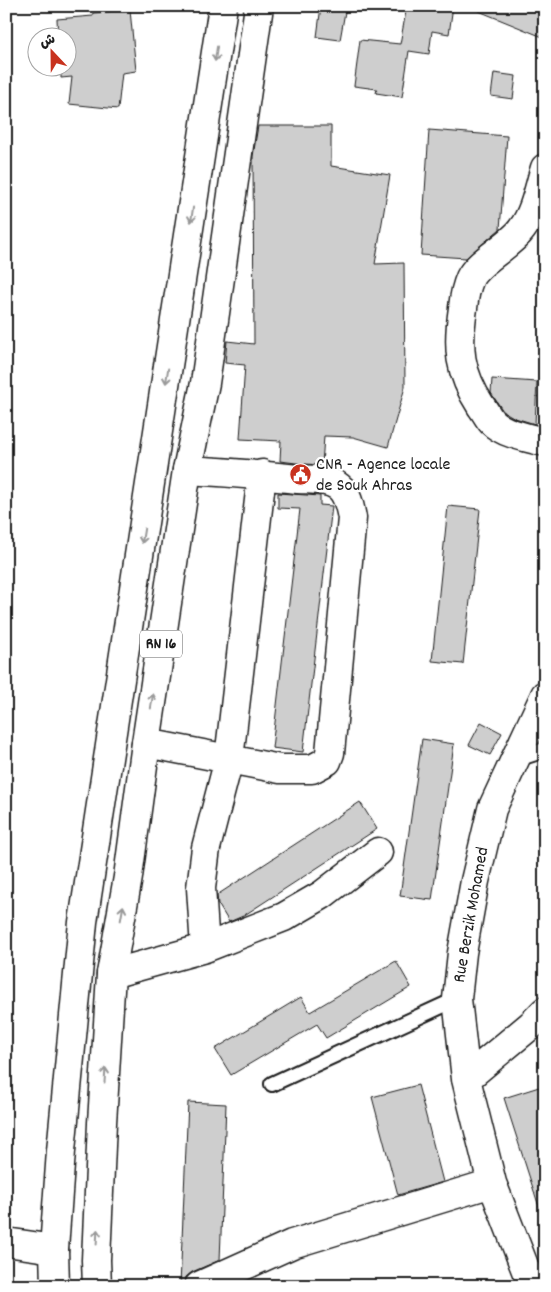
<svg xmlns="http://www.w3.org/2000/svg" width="551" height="1292" viewBox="0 0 551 1292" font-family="Dekko,'Playpen Sans Arabic',sans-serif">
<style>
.building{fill:#cecece;stroke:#1c1c1c}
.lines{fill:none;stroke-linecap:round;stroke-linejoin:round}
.service-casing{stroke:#1c1c1c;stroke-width:18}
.minor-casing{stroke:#1c1c1c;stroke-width:31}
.trunk-casing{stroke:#1c1c1c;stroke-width:31}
.service{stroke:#fff;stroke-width:14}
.minor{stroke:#fff;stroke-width:28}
.trunk{stroke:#fff;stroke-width:28}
.oneway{stroke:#999}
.labels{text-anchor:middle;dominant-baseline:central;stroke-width:4.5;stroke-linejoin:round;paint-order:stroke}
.shield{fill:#fff;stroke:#606060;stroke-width:1}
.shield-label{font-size:16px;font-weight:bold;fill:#1c1c1c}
.poi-label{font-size:18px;fill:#1c1c1c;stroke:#fff;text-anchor:start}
.street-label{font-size:18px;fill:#1c1c1c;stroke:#fff}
</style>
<rect width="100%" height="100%" fill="#fff"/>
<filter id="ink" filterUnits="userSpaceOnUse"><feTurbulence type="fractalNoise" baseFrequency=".02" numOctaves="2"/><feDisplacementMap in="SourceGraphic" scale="10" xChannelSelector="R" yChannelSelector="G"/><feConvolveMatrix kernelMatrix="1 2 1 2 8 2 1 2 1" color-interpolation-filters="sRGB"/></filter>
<g filter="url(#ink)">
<path class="building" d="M321,6H346L340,40L317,37Z
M407,6H453L449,34L432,31L429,54L409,51L402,97L376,93L377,89L354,86L360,40L400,44Z
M545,6V38L469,7V6Z
M130,10L136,71L122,73L118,109L69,104L72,77L61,78V68H68V38H58L57,19L93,16V13Z
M494,73L516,76L513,99L491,96Z
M258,126H331V166L390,175L375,264L404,263L405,387L388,447L353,437L324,436L322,465L304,464L280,461L281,441L240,439L245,365L225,363L227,341L254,344L253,156Z
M429,130L507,136L500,229L466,258L421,255Z
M492,379L537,382L535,424L515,418L503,411L491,393Z
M278,493L320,496V505L332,506L303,752L272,748L300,509L278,508Z
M448,506L480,509L463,664L432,661Z
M481,722L502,733L490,755L469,745Z
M422,739L454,744L432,900L400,896Z
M360,802L377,829L243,916L229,922L218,904L217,895Z
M396,961L411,987L326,1038L317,1024L231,1075L215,1049L301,997L310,1012Z
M418,1085L443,1182L398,1195L372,1097Z
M539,1087L545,1105V1212L541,1213L504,1098Z
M188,1102L226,1104L220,1260L192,1272L186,1277L184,1286H180Z"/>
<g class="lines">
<defs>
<path id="service" d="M517,759L545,750
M272,1084L457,999"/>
<path id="minor" d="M545,168C539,187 535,212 522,229C510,246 478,261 470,278C466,287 464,298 463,308C457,348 459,372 481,406C485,411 488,418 492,422C504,434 529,438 545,442
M146,743L280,769H312L327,761L330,753L352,518C350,508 348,494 339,487C328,478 311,480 298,479C261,475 224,472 187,470
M205,948L201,888L206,848L229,759L262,474
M111,974L205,948L284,917L322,895L378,852
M466,1079L531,1025L545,1011
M6,1242L54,1249
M199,1286L292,1244L492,1183
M532,1286L492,1183L466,1079L457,999L462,953L475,881L492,809L545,695"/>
<path id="trunk" d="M55,1286L54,1249L61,1151L83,922L223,6
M97,1286L96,1260L102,1123L111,974L128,877L146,743L187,470L205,383L259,6"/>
</defs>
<use href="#service" class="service-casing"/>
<use href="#minor" class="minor-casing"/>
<use href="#trunk" class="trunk-casing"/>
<use href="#service" class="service"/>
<use href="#minor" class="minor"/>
<use href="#trunk" class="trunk"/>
</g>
<defs><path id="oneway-shaft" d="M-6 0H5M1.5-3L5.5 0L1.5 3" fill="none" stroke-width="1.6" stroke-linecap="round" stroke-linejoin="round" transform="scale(1.25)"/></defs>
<g class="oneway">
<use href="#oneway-shaft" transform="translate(216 54) rotate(98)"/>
<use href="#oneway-shaft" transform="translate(192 215) rotate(98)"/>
<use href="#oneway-shaft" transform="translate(167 376) rotate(99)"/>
<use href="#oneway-shaft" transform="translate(143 536) rotate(99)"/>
<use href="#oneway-shaft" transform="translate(152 701) rotate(-81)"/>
<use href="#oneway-shaft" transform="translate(122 913) rotate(-80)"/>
<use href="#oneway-shaft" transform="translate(105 1075) rotate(-86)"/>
<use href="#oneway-shaft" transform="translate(97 1237) rotate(-87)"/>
</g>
</g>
<defs>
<symbol id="civic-disc" viewBox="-11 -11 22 22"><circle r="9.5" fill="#c8321e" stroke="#fff"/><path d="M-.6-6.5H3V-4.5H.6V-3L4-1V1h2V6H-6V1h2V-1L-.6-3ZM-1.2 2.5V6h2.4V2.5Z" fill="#fff"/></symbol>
</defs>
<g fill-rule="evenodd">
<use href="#civic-disc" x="288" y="462" width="25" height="25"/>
</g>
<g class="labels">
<rect class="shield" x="140" y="630.5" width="42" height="27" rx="4"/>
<g class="shield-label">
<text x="161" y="644">RN 16</text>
</g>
<g class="poi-label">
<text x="316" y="465">CNR - Agence locale<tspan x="316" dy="21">de Souk Ahras</tspan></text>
</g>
<g class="street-label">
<text transform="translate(472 915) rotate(-80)">Rue Berzik Mohamed</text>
</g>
</g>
<rect width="551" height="1292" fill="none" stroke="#fff" stroke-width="25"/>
<rect x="12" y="12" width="526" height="1267" fill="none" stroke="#1c1c1c" stroke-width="2" filter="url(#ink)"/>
<g transform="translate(52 52) rotate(338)"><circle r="24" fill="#ffffff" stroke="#a4a4a4"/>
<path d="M0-4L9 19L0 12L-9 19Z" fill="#c8321e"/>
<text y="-8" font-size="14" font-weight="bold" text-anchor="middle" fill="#1c1c1c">ش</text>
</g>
</svg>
